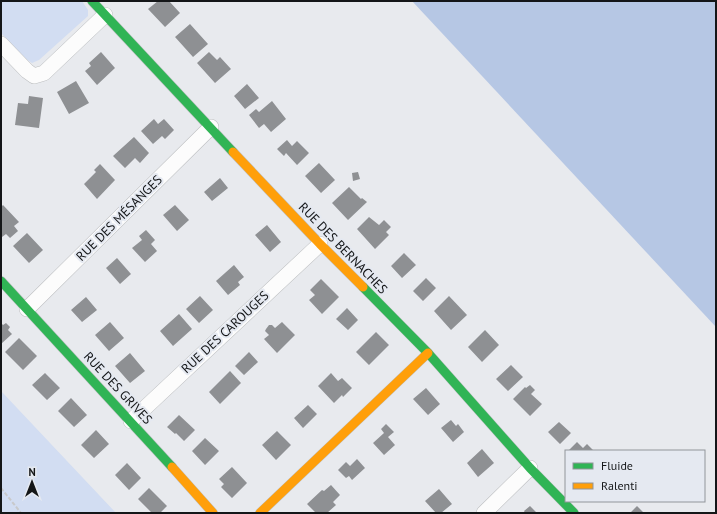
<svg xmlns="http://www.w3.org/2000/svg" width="717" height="514" viewBox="0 0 717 514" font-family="'PT Sans',sans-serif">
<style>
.green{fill:#d2ddf2}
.forest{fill:#b6c7e4}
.building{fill:#8e9093}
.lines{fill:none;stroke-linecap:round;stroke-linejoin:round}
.street-casing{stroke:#bdbfc1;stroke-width:16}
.fast-casing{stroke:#bdbfc1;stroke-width:10}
.slow-casing{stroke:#bdbfc1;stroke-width:10}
.path{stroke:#c8c9cb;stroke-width:2;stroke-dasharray:4 2;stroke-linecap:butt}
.street{stroke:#fcfcfc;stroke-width:15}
.fast{stroke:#30b455;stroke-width:9}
.slow{stroke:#ff9f0a;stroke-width:9}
.labels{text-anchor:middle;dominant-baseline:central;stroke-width:4;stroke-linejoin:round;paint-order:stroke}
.street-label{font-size:13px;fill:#141618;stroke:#e5e9f1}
</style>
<rect width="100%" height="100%" fill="#e8eaee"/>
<path class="green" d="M1,1H82L88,10V16L39,60L32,63L26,59L1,33Z
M1,391L116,513H1Z"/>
<path class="forest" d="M413,1H716V327L412,1Z"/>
<path class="building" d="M158,1H169L180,13L165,27L148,9Z
M190,24L208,44L193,57L175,37Z
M101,52L115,68L97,85L85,71L91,66L89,63Z
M209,52L217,60L220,57L231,69L215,83L197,63Z
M76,81L89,103L69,114L57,92Z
M247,84L259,98L245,109L234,96Z
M29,96L43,98L39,128L15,125L18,103L28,104Z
M272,101L286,119L271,132L264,124L259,128L249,115L256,109L259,112Z
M154,119L158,124L164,119L174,130L165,139L162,136L153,144L141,131Z
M134,137L149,153L140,163L135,158L125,168L113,156Z
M287,140L292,146L297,141L309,153L297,165L286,153L284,156L277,149Z
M319,163L335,180L321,193L305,176Z
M100,164L115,180L97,199L84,184L96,172L94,170Z
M358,172L360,179L353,181L352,173Z
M220,178L228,188L212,201L204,192Z
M349,187L361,199L362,198L367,202L348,220L332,203Z
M3,205L19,222L14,226L18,231L10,238L6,234L2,237L1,236V207Z
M175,205L189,220L177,231L163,215Z
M369,217L379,225L384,220L391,227L386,232L389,235L375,249L357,229Z
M267,225L281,242L270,252L255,235Z
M146,230L155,240L151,244L157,251L145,262L132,248L142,240L139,236Z
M27,233L43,250L29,263L13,246Z
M404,253L416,265L402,278L391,266Z
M117,258L131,274L120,284L106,268Z
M234,265L244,277L238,282L240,285L228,295L216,281Z
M426,278L436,288L423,301L413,291Z
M321,279L339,297L322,314L309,300L315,295L310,290Z
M200,296L213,310L199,323L186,309Z
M449,296L467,315L451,330L434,311Z
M86,297L97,310L82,322L71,310Z
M347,308L358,320L348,330L336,319Z
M179,314L192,329L173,346L160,331Z
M110,322L124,338L109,351L95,335Z
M282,322L295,335L277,353L264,339L269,335L265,331L266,329L269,325H272L275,328Z
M1,323L3,325L6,323L10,327L8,330L12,334L1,344Z
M485,330L499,345L482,362L468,347Z
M376,332L389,345L369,365L356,352Z
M19,338L37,356L23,370L5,352Z
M249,352L258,362L244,375L235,366Z
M130,353L145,371L130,383L115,366Z
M511,365L523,377L508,391L496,379Z
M230,371L241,383L220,404L209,392Z
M45,373L60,388L47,400L32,385Z
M331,373L338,381L342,378L352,388L343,397L342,395L334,403L318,386Z
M530,385L535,390L531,394L542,404L530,416L513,399L525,387L526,388Z
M426,388L440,404L428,415L413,399Z
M71,398L87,415L74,427L58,411Z
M308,405L317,414L303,428L294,418Z
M179,415L195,430L184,441L176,433L175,434L167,427Z
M451,420L456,426L458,424L464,432L453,442L441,428Z
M559,422L571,433L560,444L548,432Z
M386,424L394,432L388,437L395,445L384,455L373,443L384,433L381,429Z
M96,430L109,444L94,458L81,445Z
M277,431L291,445L276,460L262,445Z
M205,438L219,451L205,465L192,451Z
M577,442L583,448L587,444L594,451H568Z
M482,449L494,463L478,477L467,463Z
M357,459L365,468L352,480L349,476L346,478L338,470L346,462L350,466Z
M127,463L141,478L129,490L115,475Z
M232,467L247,483L232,498L221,487L224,484L219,479Z
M331,485L340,495L333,502L336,505L327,513H316L307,504L322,490L324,491Z
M149,488L167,506L160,513H152L138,499Z
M439,489L452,504L441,513H436L425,501Z
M530,506L537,513H525L524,511Z
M637,506L644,513H630Z"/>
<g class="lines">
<defs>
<path id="street" d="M1,44L27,71L34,76L44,73L105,15
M27,309L211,127
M131,421L320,244
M484,513L530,468"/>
<path id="fast" d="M92,1L233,152
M1,281L172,467
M363,287L428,353L530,468L574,513"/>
<path id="slow" d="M233,152L320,244L363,287
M172,467L213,513
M260,513L428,353"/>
</defs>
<use href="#street" class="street-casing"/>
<use href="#fast" class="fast-casing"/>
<use href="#slow" class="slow-casing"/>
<path class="path" d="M1,488L21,513"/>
<use href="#street" class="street"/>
<use href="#fast" class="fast"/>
<use href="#slow" class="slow"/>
</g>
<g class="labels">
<g class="street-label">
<text transform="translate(119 218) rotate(-45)">RUE DES MÉSANGES</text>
<text transform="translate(343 248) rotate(46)">RUE DES BERNACHES</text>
<text transform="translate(225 332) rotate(-43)">RUE DES CAROUGES</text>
<text transform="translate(118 388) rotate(47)">RUE DES GRIVES</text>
</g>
</g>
<rect width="717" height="514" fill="none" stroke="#141618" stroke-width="4"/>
<rect x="565" y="450" width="140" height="52" fill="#e5e9f1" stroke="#91959a"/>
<rect x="573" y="463" width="20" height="6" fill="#30b455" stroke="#91959a"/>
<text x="601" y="470" font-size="12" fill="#141618">Fluide</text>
<rect x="573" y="483" width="20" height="6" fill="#ff9f0a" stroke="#91959a"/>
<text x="601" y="490" font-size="12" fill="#141618">Ralenti</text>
<g transform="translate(32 482)" stroke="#e5e9f1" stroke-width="3" paint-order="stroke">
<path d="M0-3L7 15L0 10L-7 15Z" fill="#141618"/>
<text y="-6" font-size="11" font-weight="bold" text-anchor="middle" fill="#141618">N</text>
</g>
</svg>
